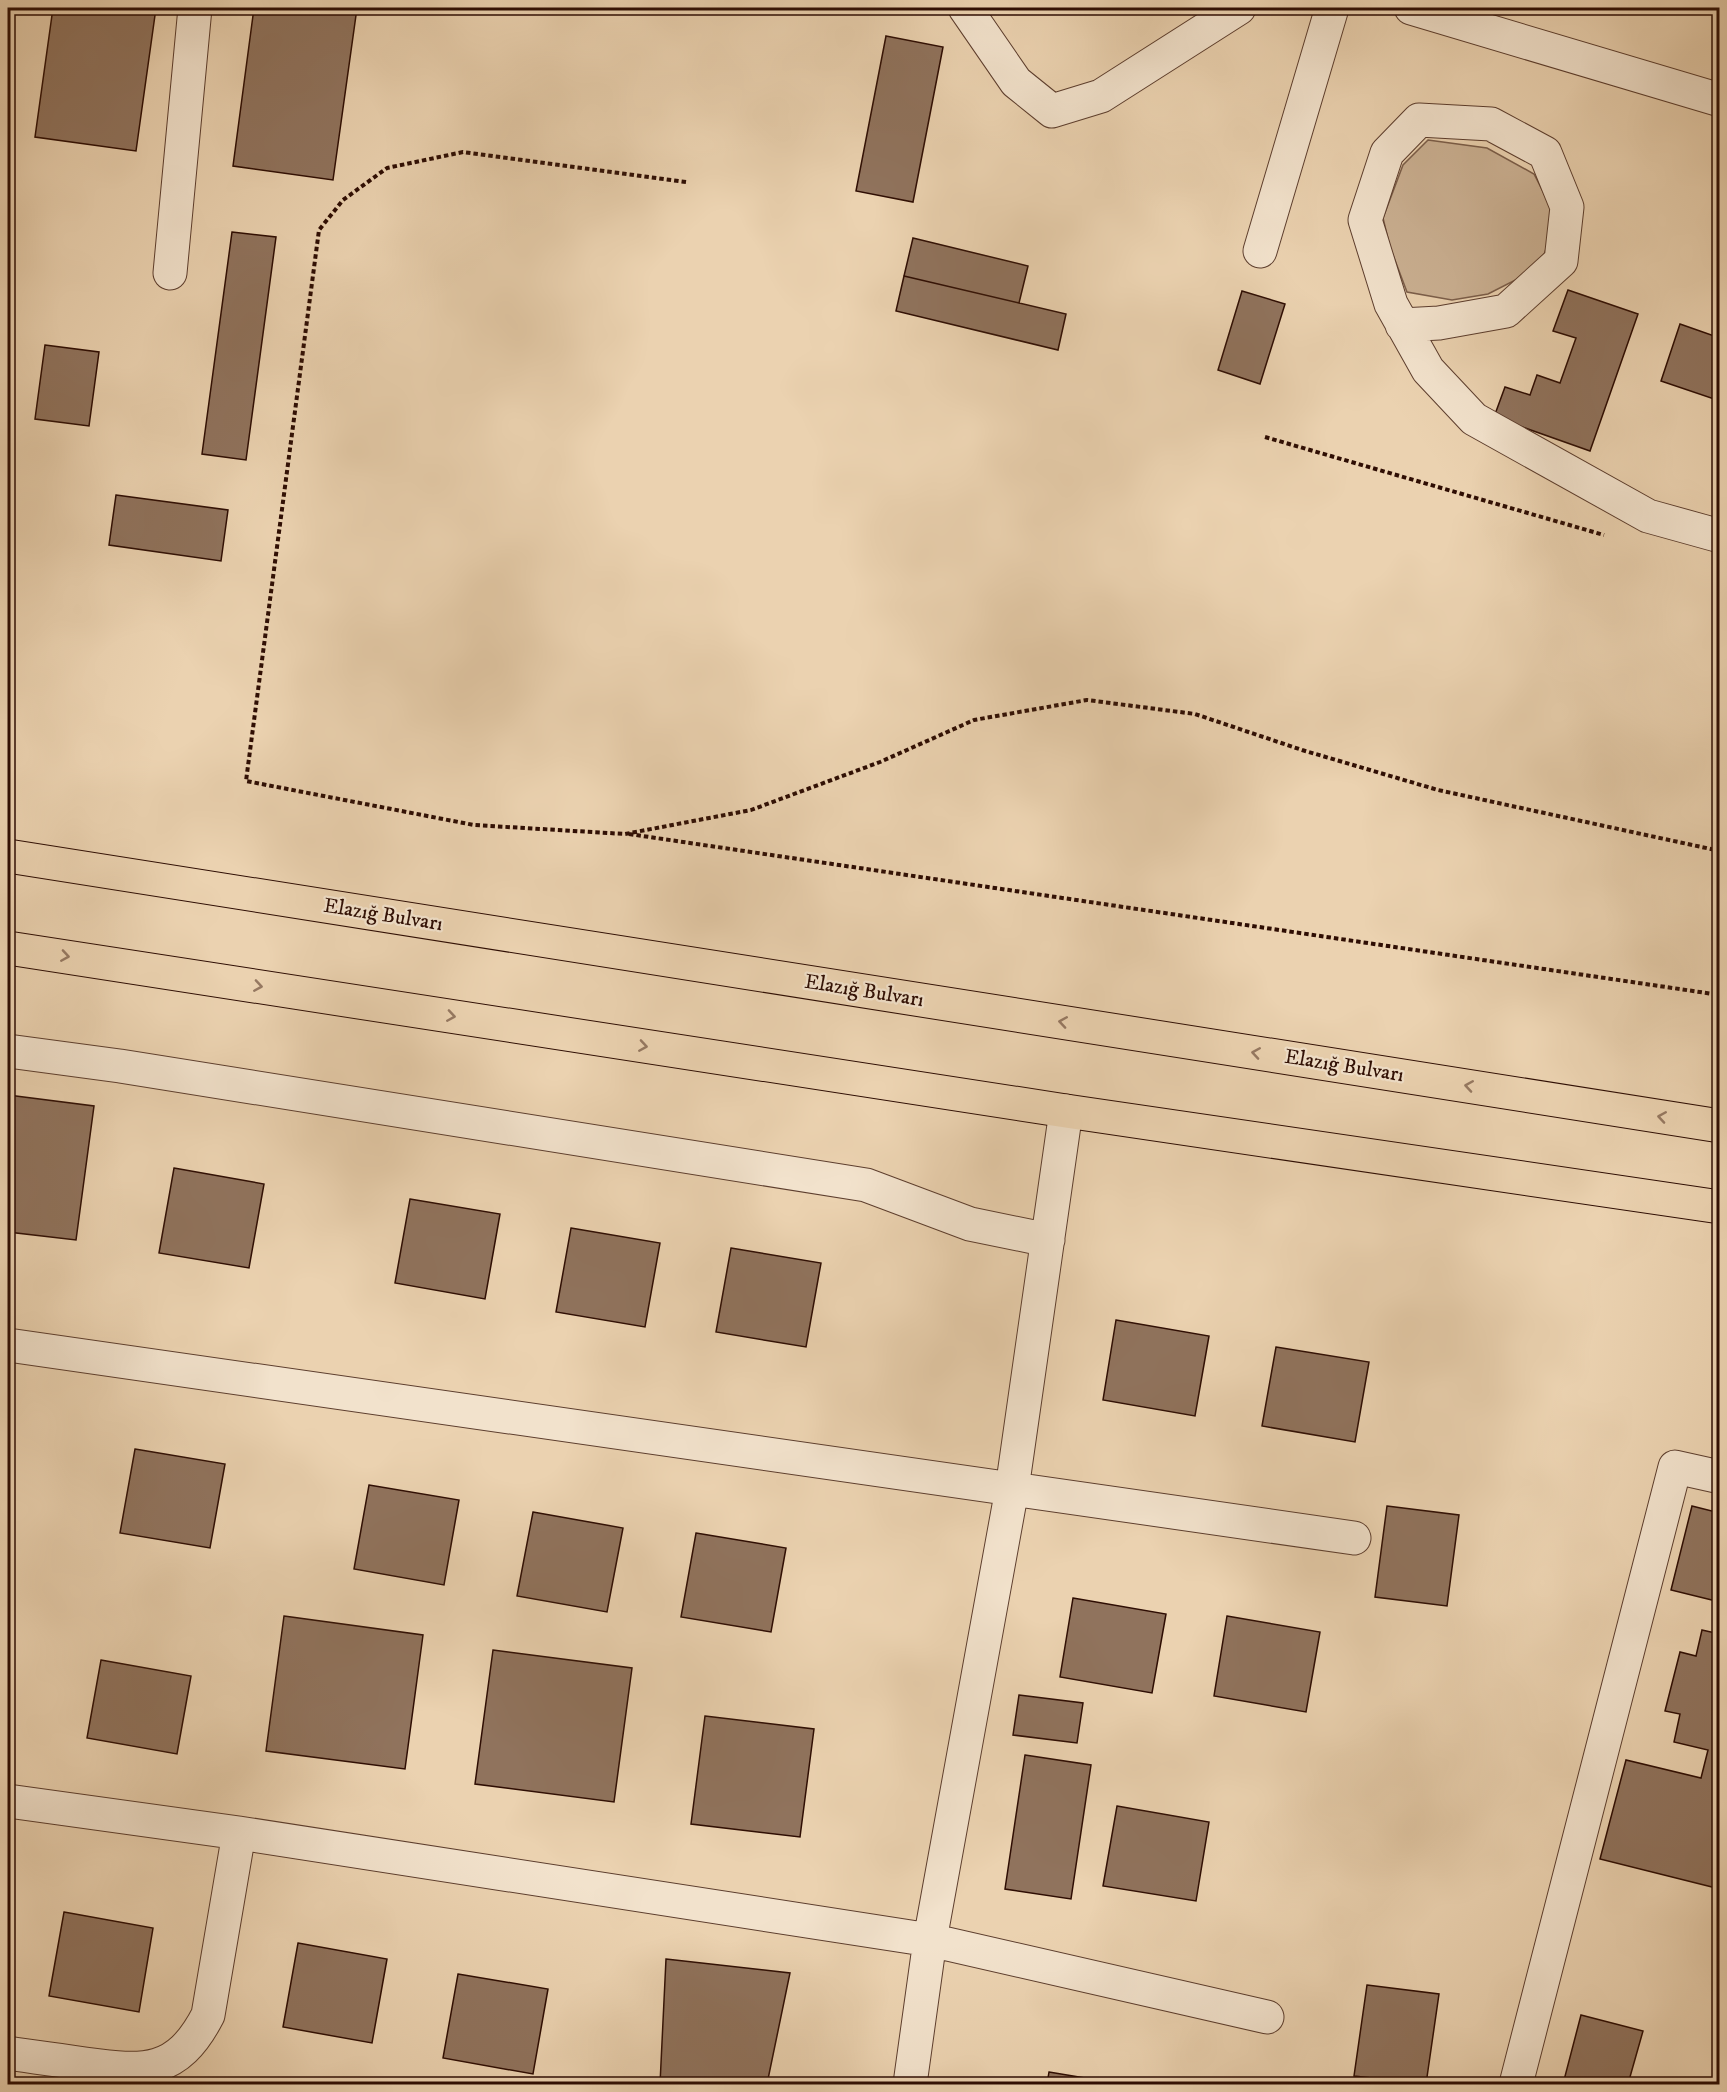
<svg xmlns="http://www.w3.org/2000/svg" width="1727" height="2092" viewBox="0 0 1727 2092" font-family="'IM FELL DW Pica',serif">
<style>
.green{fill:#cbb193;stroke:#7c5f4b;stroke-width:1.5}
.building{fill:#90735d;stroke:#2e0d03;stroke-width:1.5}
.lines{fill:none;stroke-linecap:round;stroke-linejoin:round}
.minor-casing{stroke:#5d3e2e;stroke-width:35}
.major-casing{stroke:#2e0d03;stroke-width:35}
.path{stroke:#2e0d03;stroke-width:4;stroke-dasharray:4.5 3;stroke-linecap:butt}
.minor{stroke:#f2e2cc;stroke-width:33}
.major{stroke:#ebd2b0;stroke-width:33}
.oneway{stroke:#967962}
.labels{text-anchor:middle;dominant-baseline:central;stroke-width:4.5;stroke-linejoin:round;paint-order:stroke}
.street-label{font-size:21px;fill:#2e0d03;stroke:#f2e2cc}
</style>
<rect width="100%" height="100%" fill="#ebd2b0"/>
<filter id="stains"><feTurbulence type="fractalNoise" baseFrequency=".00333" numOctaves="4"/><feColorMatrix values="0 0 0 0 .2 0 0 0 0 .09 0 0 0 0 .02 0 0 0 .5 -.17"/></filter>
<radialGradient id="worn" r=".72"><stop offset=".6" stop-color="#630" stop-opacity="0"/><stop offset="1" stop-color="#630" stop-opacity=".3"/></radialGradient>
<path class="green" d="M1428,140L1487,148L1534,174L1557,219L1539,268L1488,294L1452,300L1407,292L1390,247L1383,218L1403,165Z"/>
<path class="building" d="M53,8H156L136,151L35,137Z
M254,8H357L333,180L233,166Z
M886,36L943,47L913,202L856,191Z
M232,232L276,237L246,460L202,454Z
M913,238L1028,266L1019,303L904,276Z
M904,276L1066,314L1058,350L896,311Z
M1568,290L1638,314L1590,451L1494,417L1505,387L1530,395L1537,375L1560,383L1576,338L1553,331Z
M1242,291L1285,304L1260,384L1218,370Z
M1680,324L1720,338V401L1661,381Z
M45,345L99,352L89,426L35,419Z
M116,495L228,510L221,561L109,545Z
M8,1095L94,1106L76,1240L8,1232Z
M174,1168L264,1184L249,1268L159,1253Z
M410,1199L500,1214L485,1299L395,1283Z
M571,1228L660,1243L645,1327L556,1312Z
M731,1248L821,1263L806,1347L716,1332Z
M1116,1320L1209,1336L1195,1416L1103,1400Z
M1276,1347L1369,1362L1355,1442L1262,1426Z
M135,1449L225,1464L210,1548L120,1533Z
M369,1485L459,1500L444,1585L354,1569Z
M1387,1506L1459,1515L1447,1606L1375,1597Z
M1692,1506L1720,1513V1602L1671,1590Z
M533,1512L623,1528L607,1612L517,1596Z
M696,1533L786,1548L771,1632L681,1617Z
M1073,1598L1166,1614L1152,1693L1060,1677Z
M284,1616L423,1635L405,1769L266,1751Z
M1227,1616L1320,1632L1306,1712L1214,1696Z
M1702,1630L1720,1634V1889L1600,1859L1626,1760L1701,1778L1708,1750L1674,1742L1680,1714L1665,1711L1680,1652L1696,1656Z
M493,1650L632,1668L614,1802L475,1784Z
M101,1660L191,1676L177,1754L87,1738Z
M1019,1695L1083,1703L1077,1743L1013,1735Z
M705,1716L814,1729L800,1837L691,1824Z
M1025,1755L1091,1765L1071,1899L1005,1889Z
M1117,1806L1209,1822L1196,1901L1103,1886Z
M64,1912L153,1928L139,2012L49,1996Z
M298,1943L387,1959L372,2043L283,2027Z
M666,1959L790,1973L767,2084H660Z
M458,1974L548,1989L533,2074L443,2058Z
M1367,1985L1439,1994L1426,2084L1354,2076Z
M1581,2015L1643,2031L1628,2084H1563Z
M1049,2072L1121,2084H1047Z"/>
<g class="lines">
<defs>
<path id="minor" d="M965,8L1016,82L1052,111L1101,96L1239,8
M1411,8L1720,100
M1260,251L1332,8
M170,273L195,8
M1402,325L1439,323L1506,311L1561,261L1567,207L1545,153L1491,124L1419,120L1387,153L1365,220L1391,304L1428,370L1474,419L1648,516L1720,536
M8,1051L120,1066L866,1185L970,1224L1048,1240
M8,1345L1354,1538
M8,1801L239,1833L930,1940L1267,2017
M8,2053C33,2057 59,2060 85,2064C144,2072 177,2075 208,2015L239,1833
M910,2084L930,1940L1012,1489L1066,1111
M1516,2084L1675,1467L1720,1477"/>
<path id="major" d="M8,856L1720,1126
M8,948L1066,1111L1720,1207"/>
</defs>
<use href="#minor" class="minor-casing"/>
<use href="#major" class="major-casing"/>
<path class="path" d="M686,182L463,152L387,168L343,200L319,230L246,781L474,825L625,834L751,810L880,762L974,720L1087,700L1195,714L1302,750L1438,790L1720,851
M1265,437L1604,535
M629,834L1720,995"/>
<use href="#minor" class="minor"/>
<use href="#major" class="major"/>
</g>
<defs><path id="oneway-chevron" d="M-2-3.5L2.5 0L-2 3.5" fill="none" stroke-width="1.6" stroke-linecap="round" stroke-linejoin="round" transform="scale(1.5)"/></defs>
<g class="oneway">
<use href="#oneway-chevron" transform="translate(65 956) rotate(9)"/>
<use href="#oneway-chevron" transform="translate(258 986) rotate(9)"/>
<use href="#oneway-chevron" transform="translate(451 1016) rotate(9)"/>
<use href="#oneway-chevron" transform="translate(1063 1022) rotate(-171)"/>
<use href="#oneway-chevron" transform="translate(643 1046) rotate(9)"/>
<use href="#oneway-chevron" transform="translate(1256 1053) rotate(-171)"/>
<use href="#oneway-chevron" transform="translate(1469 1086) rotate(-171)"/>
<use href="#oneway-chevron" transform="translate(1662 1117) rotate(-171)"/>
</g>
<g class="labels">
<g class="street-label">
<text transform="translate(383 915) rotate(9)">Elazığ Bulvarı</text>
<text transform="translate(864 991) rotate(9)">Elazığ Bulvarı</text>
<text transform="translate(1344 1066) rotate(9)">Elazığ Bulvarı</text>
</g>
</g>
<rect width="1727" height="2092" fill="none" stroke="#ebd2b0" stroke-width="30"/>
<rect x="9" y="9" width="1709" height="2074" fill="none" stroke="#2e0d03" stroke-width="3"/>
<rect x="15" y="15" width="1697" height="2062" fill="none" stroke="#2e0d03" stroke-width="1.5"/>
<rect width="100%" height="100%" filter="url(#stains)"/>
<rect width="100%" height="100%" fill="url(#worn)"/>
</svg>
